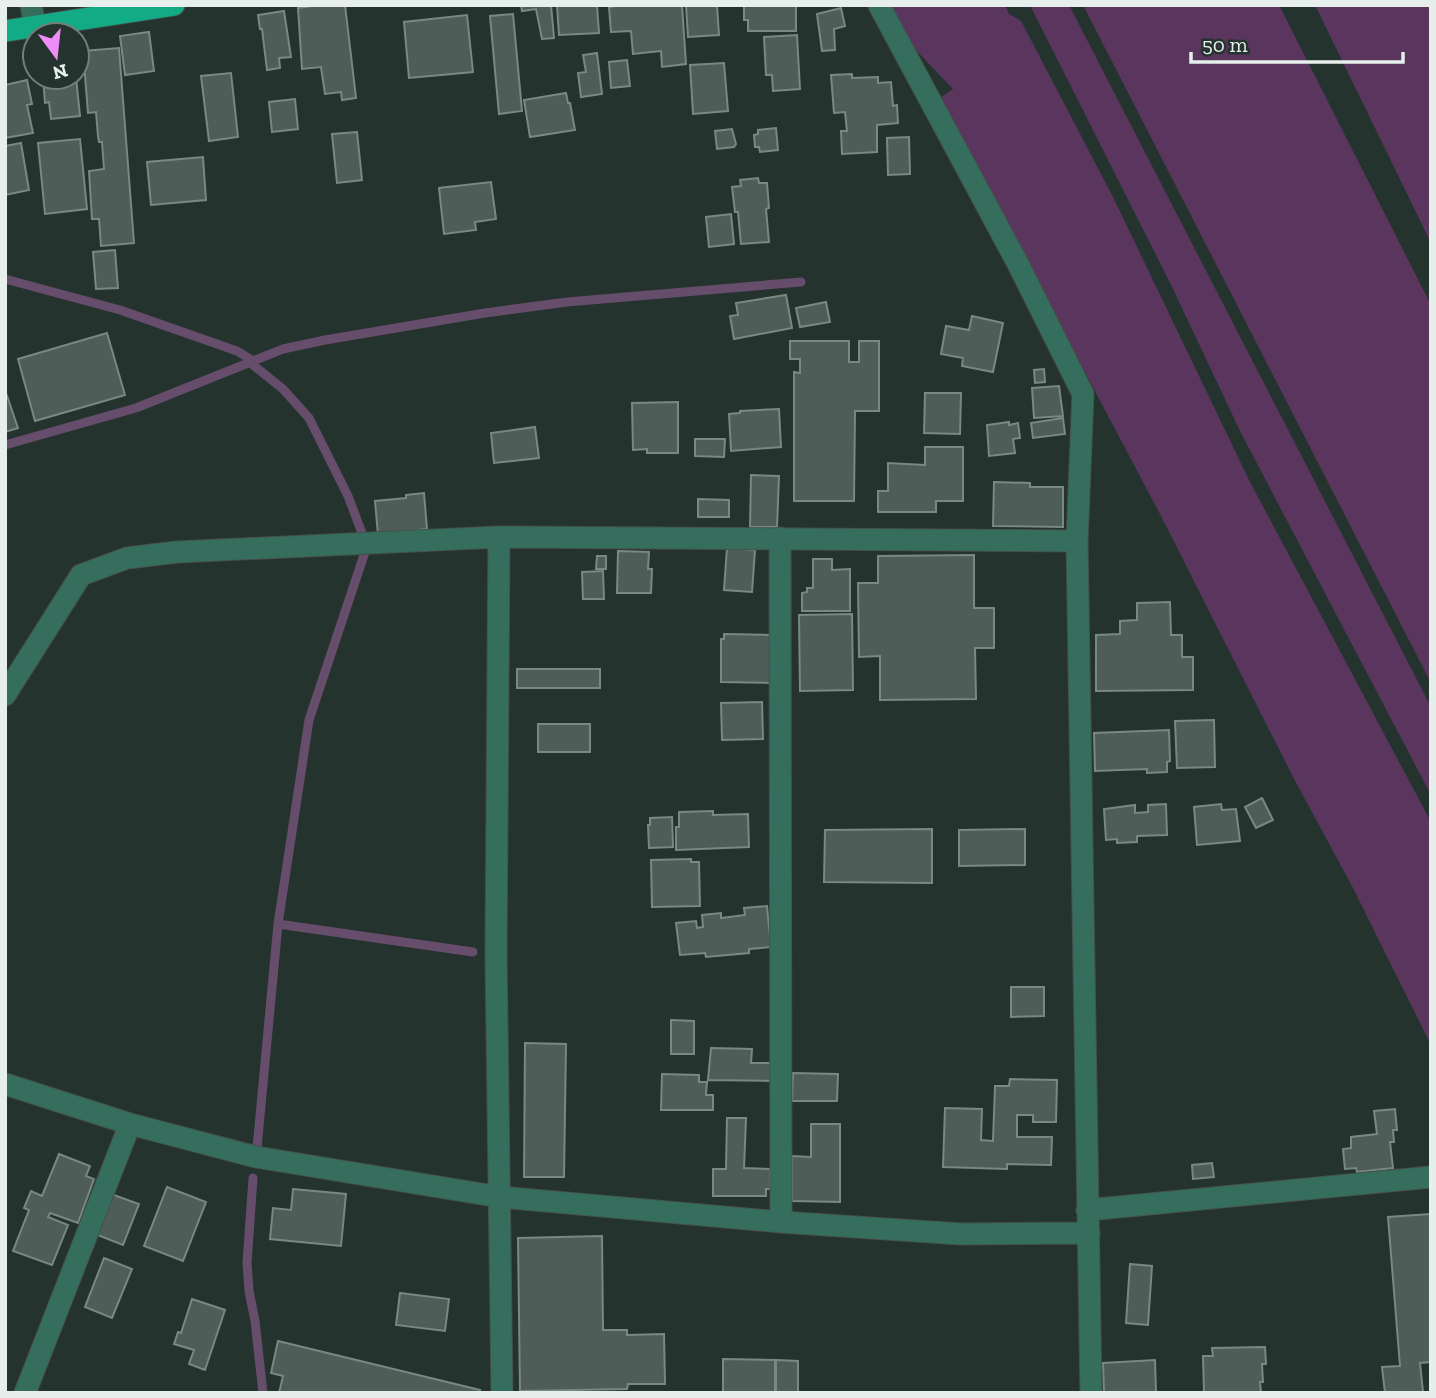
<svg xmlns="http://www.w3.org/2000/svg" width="1436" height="1398" viewBox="0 0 1436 1398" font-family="'Zilla Slab',serif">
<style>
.green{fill:#5a365e}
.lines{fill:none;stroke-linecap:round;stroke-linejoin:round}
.stream{stroke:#664d6b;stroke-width:9}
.building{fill:#4e5d57;stroke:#788882;stroke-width:2}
.minor-casing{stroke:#44514c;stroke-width:23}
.major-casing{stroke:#44514c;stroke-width:23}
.minor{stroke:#356e5c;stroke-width:21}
.major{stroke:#13aa86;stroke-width:21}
</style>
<rect width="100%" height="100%" fill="#25332e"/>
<path class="green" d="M890,5H1005L1009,14L1021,21L1113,197L1250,482L1431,822V1045L1352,886L1293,777L1161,516L940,98L953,89L910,44Z
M1030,5H1069L1431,707V795L1241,433L1173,289Z
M1083,5H1279L1431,305V683Z
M1315,5H1431V243Z"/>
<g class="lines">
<path class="stream" d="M5,279L120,310L237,351L250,359L253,365L283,389L309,418L348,496L362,533
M5,445L136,408L283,349L325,340L485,313L567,302L801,282
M366,549L309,720L278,924L473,952
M257,1148L278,924
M253,1178L247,1263L249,1291L255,1321L263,1393"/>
</g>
<path class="building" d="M319,5H345L356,98L342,100L341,92L325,94L321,67L302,69L298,8Z
M521,5H551L554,38L542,39L536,9L522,11Z
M557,5H597L599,33L559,35Z
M623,5H682L686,64L662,67L661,51L633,54L631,31L611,32L609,7Z
M686,5H717L719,35L688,37Z
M744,5H796V31H748V20H744Z
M841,8L845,26L834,29L835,50L822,51L817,14Z
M284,11L291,57L279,58L280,68L267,70L262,29H260L258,15Z
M513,14L522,111L499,114L490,16Z
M467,15L473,72L409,78L404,22Z
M149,32L154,71L125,75L120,36Z
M797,35L800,89L773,91L772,75H766L764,37Z
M119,48L134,243L101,246L99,219H92L89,171L104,169L102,142H99L98,136L96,112L88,113L83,51Z
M597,53L602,94L581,97L578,73L586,72L583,55Z
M627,60L630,86L611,88L609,62Z
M724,63L728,111L693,114L690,65Z
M231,73L238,137L209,141L201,76Z
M852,74V78L878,77V83L891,82L893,106L897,105L898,123L877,125V152L842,154L841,131H847L845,112L834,113L831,75Z
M43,77H76L80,116L51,119L49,102L45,103Z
M27,80L32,104L27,105L33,133L5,138V85Z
M566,93L568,103H570L575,130L530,137L524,100Z
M295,99L298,129L272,132L269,102Z
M776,128L778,150L760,152L759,147H755L754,135L758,134V130Z
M732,129L736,144L734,147L717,149L715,131Z
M357,132L362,180L337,183L332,134Z
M909,137L910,174L888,175L887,138Z
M80,139L87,209L45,214L38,143Z
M21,143L29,190L5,195V146Z
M203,157L206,200L151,205L147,162Z
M758,178L759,183H767L769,208L766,209L769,242L741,244L738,212H735L732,187L741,186L740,180Z
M491,182L496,219L475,222L476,230L444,234L439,188Z
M731,214L734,244L709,247L706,217Z
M115,250L118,288L96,289L93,252Z
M786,295L792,328L734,339L730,316L738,315L736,303Z
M826,302L830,322L800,327L796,308Z
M972,316L1003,323L993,372L962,366L963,358L941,354L946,326L969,330Z
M107,333L125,395L35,421L18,359Z
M790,341H849V362H859V341H879V411H855L854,501H794V372L800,373V359H790Z
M1044,369L1045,382L1035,383L1034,370Z
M1059,386L1063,416L1034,418L1032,388Z
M5,390L18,428L5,432Z
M925,393H961L960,434L924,433Z
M678,402V453H647V449L633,450L632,403Z
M779,409L781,447L731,451L729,414L740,413V411Z
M1063,418L1065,434L1033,438L1031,423Z
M1009,422V425L1018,423L1020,438L1013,439L1015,453L989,456L987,425Z
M535,427L539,458L494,463L491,433Z
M695,439H725L724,457L695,456Z
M925,447H963V501H936V512H878V491H888V463L925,465Z
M751,475L779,476L777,527H750Z
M994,482L1030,483V487H1063V527L993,526Z
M424,493L427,529L378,535L375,501L406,498V495Z
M698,499L729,500V517H698Z
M727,548L755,550L752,592L724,590Z
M618,551L649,552L648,569H652L651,593H617Z
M974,555V608H994V648H975L976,699L880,700V656L859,657L858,583H878V556Z
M597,556H606V569H596Z
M813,559H832V570L850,569V611H802V593L807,592V588H813Z
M603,571L604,599H583L582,572Z
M1170,602L1171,635H1182V657H1193V690L1096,691V635L1120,634V621L1137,620V603Z
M852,614L853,690L800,691L799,615Z
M724,634L771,635V683L721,682V639H724Z
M517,669H600V688H517Z
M762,702L763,739L722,740L721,703Z
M1214,720L1215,767L1177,768L1175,721Z
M538,724H590V752H538Z
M1169,730L1170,761L1167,762V772L1147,773V769L1095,771L1094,733Z
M1262,798L1273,820L1256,828L1245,807Z
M1166,804L1167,835L1137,836V842L1117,843V839L1106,840L1104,809L1135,805V813L1148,812V805Z
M1221,804L1222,810L1236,809L1240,841L1197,845L1194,807Z
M713,811V815L748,814L749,847L676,850V827H679V812Z
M672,817L673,847L649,848L648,825H650V818Z
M932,829V883L824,882L825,830Z
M1025,829V865L959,866V830Z
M691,859V862H699L700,906L652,907L651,860Z
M767,906L771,947L749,949V953L706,957L705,953L680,955L676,923L696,921L697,928L703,927L702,915L721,913V918L745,915L744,908Z
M1011,987H1044V1016L1011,1017Z
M671,1020L694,1021V1054H671Z
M525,1043L566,1044L564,1177H524Z
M711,1048L752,1049L751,1063H775L774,1081L708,1080Z
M793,1073L838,1074L837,1101H792Z
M662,1074L699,1075V1082H707L706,1095H713V1110H661Z
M1010,1079L1057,1080L1056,1122H1033V1115H1017V1137H1052L1051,1165L1007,1164V1169L943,1167L945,1108L982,1109L981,1140L993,1141L995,1086H1009Z
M1395,1109L1397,1130H1393L1394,1142H1390L1393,1168L1357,1172L1356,1168L1345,1169L1343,1149L1351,1148V1137L1377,1134L1374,1111Z
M727,1118H746L744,1168L770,1169V1189H766V1196H713V1169H726Z
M811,1124H840V1202L792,1201V1156L811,1157Z
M59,1154L90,1166L86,1176L94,1179L78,1223L50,1213L48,1217L68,1225L52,1265L13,1251L29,1210L24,1208L31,1191L42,1196Z
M1212,1163L1214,1177L1193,1179L1192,1165Z
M167,1187L206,1202L183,1261L144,1246Z
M293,1189L346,1194L341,1246L270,1239L273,1208L291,1210Z
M111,1194L139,1204L123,1245L95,1234Z
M1430,1214L1431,1362L1420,1363L1423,1392L1385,1393L1382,1367L1400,1366L1388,1217Z
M602,1236L603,1330H627V1335L664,1334L665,1384H628L627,1389L520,1391L518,1238Z
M104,1258L132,1269L112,1318L85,1307Z
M1130,1264L1152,1266L1148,1325L1126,1323Z
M400,1293L449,1299L445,1331L396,1325Z
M192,1299L225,1310L205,1370L189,1364L194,1350L174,1344L178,1332L181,1333Z
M278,1341L480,1390L479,1393H279L283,1376L271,1373Z
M1265,1347L1266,1364H1262L1263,1382H1260L1261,1392L1204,1393L1203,1356H1213L1212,1348Z
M723,1359L775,1360V1393H723Z
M776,1360L798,1361V1393H776Z
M1155,1360L1156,1393H1104L1103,1363Z"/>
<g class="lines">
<defs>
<path id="minor" d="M31,5L35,26
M879,5L1017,262L1083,394L1077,541L1091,1393
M499,537L496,955L502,1393
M780,538L781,1222
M5,695L81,575L127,558L177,552L499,537L1077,541
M5,1084L130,1124L256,1157L500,1197L781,1222L961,1234L1089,1233
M1087,1210L1431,1177
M25,1393L130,1124"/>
<path id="major" d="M5,31L174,5"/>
</defs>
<use href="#minor" class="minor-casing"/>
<use href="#major" class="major-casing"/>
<use href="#minor" class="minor"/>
<use href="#major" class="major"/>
</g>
<rect width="1436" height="1398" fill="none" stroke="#e6efeb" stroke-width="14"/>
<g transform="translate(56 56) rotate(165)"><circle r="33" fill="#25332e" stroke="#727e7a" stroke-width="2"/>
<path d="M0-5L12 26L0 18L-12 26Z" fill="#ee8cf8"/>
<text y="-10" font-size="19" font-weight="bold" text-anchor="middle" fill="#e6efeb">N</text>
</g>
<path d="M1191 52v10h212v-10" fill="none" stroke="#e6efeb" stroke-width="3.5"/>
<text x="1202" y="52" font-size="21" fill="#e6efeb" stroke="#25332e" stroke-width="5" paint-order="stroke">50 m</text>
</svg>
